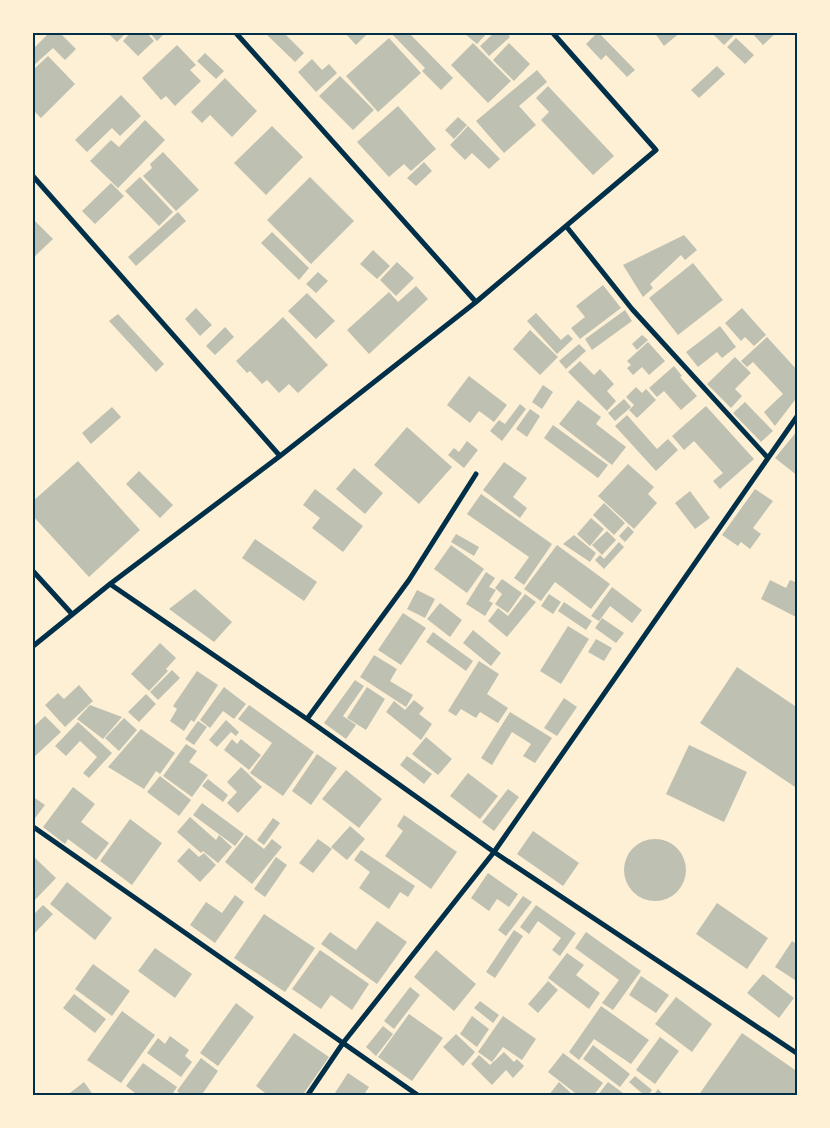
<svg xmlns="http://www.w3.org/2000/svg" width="830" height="1128" viewBox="0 0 830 1128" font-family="Roboto,sans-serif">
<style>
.building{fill:#bec0b2}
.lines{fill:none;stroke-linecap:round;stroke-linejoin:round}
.minor{stroke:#003049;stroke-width:5}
.neatline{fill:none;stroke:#003049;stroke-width:2}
</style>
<rect width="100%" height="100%" fill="#fdf0d5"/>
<path class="building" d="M50,32H59L76,49L65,60L53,48L32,67V50Z
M107,32H127L117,42Z
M131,32H146L154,41L138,56L123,41Z
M149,32H166L157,41Z
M264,32H283L304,53L295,62Z
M344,32H369L356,45Z
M390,32H408L453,78L441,90L422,71L425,68Z
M466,32H488L477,44L465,34Z
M495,32H506L510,37L489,56L480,46Z
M598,32L635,70L627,77L606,55L601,60L586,44Z
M654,32H681L664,46Z
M711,32H731L734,35L724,45Z
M751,32H777L763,45Z
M389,38L421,73L378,112L346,76Z
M736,38L754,55L745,64L727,47Z
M473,43L511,81L488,103L451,65Z
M509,43L530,64L514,81L493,60Z
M177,45L196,65L190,70L201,81L175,106L166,96L161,100L142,78Z
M205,53L224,71L216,79L197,61Z
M48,56L75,84L41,118L32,109V71Z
M312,59L322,70L329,64L337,73L316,92L298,72Z
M717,66L725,74L699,98L691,90Z
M537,70L547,82L519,106L536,125L504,153L476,121Z
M340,76L374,110L353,130L319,96Z
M225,78L257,111L232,137L210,115L202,123L191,112Z
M548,86L614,156L593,175L541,120L549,112L536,98Z
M121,95L141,116L120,136L112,128L87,152L75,140Z
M398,106L436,149L411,171L404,164L389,177L357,142Z
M458,117L467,125L454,139L445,130Z
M145,120L165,140L118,188L90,161L111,140L119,147Z
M272,126L303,157L266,195L234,163Z
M468,126L500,159L489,169L472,153L465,160L450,145Z
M163,152L199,190L176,211L143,176L152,168L150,164Z
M424,162L432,171L416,186L407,178Z
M140,177L173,212L159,226L125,191Z
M310,177L354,221L311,264L267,220Z
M111,183L124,196L95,224L82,211Z
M178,212L186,221L136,266L128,257Z
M32,218L53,239L32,259Z
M272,232L309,268L299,280L261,243Z
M684,235L697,250L685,260L681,255L650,284L653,288L643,297L623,265Z
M373,250L390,266L377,279L360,264Z
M397,262L414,278L396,296L380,280Z
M693,263L723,300L678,335L649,298Z
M318,272L328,281L316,293L306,284Z
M603,285L621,308L580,339L571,328L585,317L576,306Z
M416,286L428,299L369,354L347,330L389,292L398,302Z
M307,293L335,321L316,339L288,311Z
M196,308L212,325L200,336L185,319Z
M742,308L766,335L754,346L745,337L741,341L725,323Z
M625,310L632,321L592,350L585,339Z
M536,313L561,340L568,334L573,339L557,354L527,321Z
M118,314L164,364L156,372L109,321Z
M283,317L328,365L298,393L289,384L279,393L267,380L262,384L250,371L247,373L236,361Z
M720,326L736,347L722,358L717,352L698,367L686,352Z
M225,327L234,337L215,355L206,346Z
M530,330L558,357L540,375L513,349Z
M642,335L648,340L637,350L632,344Z
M767,337L798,371V396L775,426L764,412L783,394L753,362L747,367L741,361Z
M648,342L665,361L649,375L642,367L633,375L627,368L631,365L627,361Z
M579,344L586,351L566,369L559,361Z
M735,357L751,373L735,389L742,396L731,408L707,384Z
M580,361L594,375L600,369L614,384L607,391L616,401L607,411L568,372Z
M674,366L682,376L680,377L697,396L681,410L664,391L657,397L649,388Z
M469,376L507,405L494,422L479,411L470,423L447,405Z
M543,385L553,392L542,409L532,402Z
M636,387L642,393L646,389L656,400L637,418L629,410L634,405L626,397Z
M624,399L631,407L615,421L608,413Z
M578,400L601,417L596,424L626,447L612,465L559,424Z
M745,402L773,431L761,442L733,413Z
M520,404L526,409L502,441L490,431L499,420L505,424Z
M706,406L754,459L720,489L713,481L723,473L694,441L684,450L672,436Z
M112,407L121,417L91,444L82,433Z
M530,409L540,416L527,437L516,429Z
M627,415L657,449L668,439L678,450L656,471L615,426Z
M553,425L608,465L598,478L544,438Z
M407,427L452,467L419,504L374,465Z
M798,430V476L775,458Z
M467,441L478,450L464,468L448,455L454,448L459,452Z
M78,461L140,530L89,577L32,515V502Z
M504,462L527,478L513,497L527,508L520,518L483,490Z
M628,464L654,487L648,494L657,503L634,529L598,496Z
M354,468L383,493L365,514L336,489Z
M139,471L173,505L160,518L126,484Z
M315,489L363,526L343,552L312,528L320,518L303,505Z
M755,489L773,501L753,528L761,534L750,549L741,542L738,546L722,535Z
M690,491L710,518L695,529L675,503Z
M481,494L552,544L524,585L514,578L529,557L467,514Z
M604,503L625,523L614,535L593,515Z
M591,518L604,529L590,546L577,534Z
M628,526L634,532L625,542L619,536Z
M607,531L616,540L602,555L592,545Z
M456,534L479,547L474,556L451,542Z
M574,535L596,553L590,562L563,544Z
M255,539L317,582L304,601L242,558Z
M619,542L624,547L604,569L595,560L600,555L604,559Z
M451,545L484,569L467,593L434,569Z
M557,545L610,584L591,609L555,582L541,601L524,589Z
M486,572L495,578L489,587L496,590L489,601L493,603L485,616L466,604Z
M502,579L522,593L508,613L495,604L502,594L495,588Z
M770,580L786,588L790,580L798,583L796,617L761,599Z
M612,587L642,610L632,623L610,606L599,621L591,616Z
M195,589L232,622L214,642L169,609Z
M417,590L435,599L425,618L407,609Z
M525,594L536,602L507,637L488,621L498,608L508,616Z
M549,594L561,602L553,614L541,606Z
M564,602L592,621L586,630L558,611Z
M440,603L462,620L450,637L427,619Z
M403,613L426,628L401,665L378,650Z
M602,618L624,633L616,643L595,628Z
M568,626L589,639L561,684L540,671Z
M473,630L501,653L491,666L463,643Z
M433,632L473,661L466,671L426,642Z
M596,639L612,648L604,661L588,652Z
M160,643L176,658L166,669L168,671L149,691L131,674Z
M374,655L397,669L390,681L413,695L406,707L360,677Z
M479,661L499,674L487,694L508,708L498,723L480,712L476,718L461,709L456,716L448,711Z
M737,667L798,708V789L700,723Z
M172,670L180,678L158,700L150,692Z
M197,671L218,685L194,722L191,720L184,731L170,721L177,709L173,706Z
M355,680L364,686L343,716L356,725L346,739L324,723Z
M79,685L93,701L65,727L45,705L58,693L64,699Z
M224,687L246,704L234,719L223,711L210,728L200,720Z
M367,687L385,699L366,730L347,718Z
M146,694L156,704L139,722L128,712Z
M564,698L577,707L557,736L544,728Z
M414,700L424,708L419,714L432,724L421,740L386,712L394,701L405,710Z
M90,705L122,717L103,739L77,719Z
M249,705L314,752L283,796L250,773L272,743L238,719Z
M510,712L552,738L535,763L523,756L531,744L512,732L492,765L481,758Z
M45,716L61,732L32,759V728Z
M124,718L137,730L119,751L105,738Z
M226,720L239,732L236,736L231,732L217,747L209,740Z
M198,721L207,727L194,745L185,739Z
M78,722L112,753L89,778L83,773L97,757L80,741L66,756L55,746Z
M141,729L175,753L160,774L156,771L144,789L108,767Z
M426,737L452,759L438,775L412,754Z
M232,739L237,744L241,739L261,755L249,770L224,750Z
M186,744L197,751L189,762L208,775L192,797L163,776Z
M689,745L747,772L724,822L666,794Z
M317,754L337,768L311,805L292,791Z
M407,756L432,774L424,784L400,765Z
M241,767L262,787L238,813L227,803L237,792L227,782Z
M346,770L382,799L359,828L322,799Z
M468,773L498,796L480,819L450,796Z
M160,776L191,800L179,816L147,792Z
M208,779L228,795L223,802L202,786Z
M73,787L95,804L81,822L109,843L96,860L68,839L65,844L43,827Z
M508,789L519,797L494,831L482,822Z
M32,796L45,805L32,822Z
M202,803L244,834L235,846L193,815Z
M404,815L457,852L431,889L385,856L403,831L397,826Z
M190,817L216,840L219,835L232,847L218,863L203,851L201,853L177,832Z
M273,818L280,823L264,845L257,840Z
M130,819L162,843L132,885L100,861Z
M350,826L365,839L347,860L331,847Z
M533,831L579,863L563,886L517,854Z
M246,835L264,849L272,839L282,847L252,884L225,862Z
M318,839L332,849L313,873L299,863Z
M624 870a31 31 0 1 1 62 0a31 31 0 1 1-62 0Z
M189,848L199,857L204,853L216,865L200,882L177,861Z
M361,850L415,886L408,897L400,892L389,909L359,888L370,872L354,860Z
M34,857L56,878L34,901L32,900V859Z
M276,857L287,865L265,897L254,889Z
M488,873L518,894L509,907L497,899L489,911L471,898Z
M67,882L112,918L95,940L50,904Z
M235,895L244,902L215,943L190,925L206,902L222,913Z
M523,896L532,902L506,936L498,930Z
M717,903L768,938L747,969L696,934Z
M43,905L53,914L32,936V916Z
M536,905L576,933L560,956L552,950L561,938L538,921L529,934L520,927Z
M264,914L315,948L285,992L234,958Z
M377,921L407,942L377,984L321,944L330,932L356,950Z
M514,930L523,936L495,978L486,972Z
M586,932L641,971L613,1010L602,1003L619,980L575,948Z
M792,941L798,945V982L775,967Z
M155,948L192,974L175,998L138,971Z
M320,950L369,984L352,1010L331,995L321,1009L292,989Z
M436,950L476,984L454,1011L414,977Z
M567,953L584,965L576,975L600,993L589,1009L548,978Z
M93,964L130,991L112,1016L75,989Z
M763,974L794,998L779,1018L747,993Z
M641,976L669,995L656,1013L629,995Z
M548,981L558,990L538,1013L528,1004Z
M410,987L420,995L394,1029L384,1021Z
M74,994L106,1019L95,1033L63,1008Z
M676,997L712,1024L692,1052L655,1024Z
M480,1001L499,1015L493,1023L474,1008Z
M236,1003L254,1017L218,1066L200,1053Z
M601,1006L649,1040L631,1064L594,1039L579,1060L569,1052Z
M122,1011L155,1035L121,1083L87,1060Z
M409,1014L443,1038L412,1081L378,1057Z
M472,1016L489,1029L477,1047L460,1034Z
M503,1016L536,1039L522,1060L503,1047L492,1062L478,1052Z
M383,1026L393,1034L376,1056L366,1047Z
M294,1033L329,1057L302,1096H269L256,1086Z
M742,1033L798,1072V1096H698Z
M456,1034L475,1052L463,1066L443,1047Z
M170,1036L189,1050L185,1056L192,1062L181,1077L147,1053L158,1038L165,1044Z
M660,1037L679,1051L655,1084L636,1070Z
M593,1045L630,1074L620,1087L583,1059Z
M504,1052L514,1062L517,1059L524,1066L513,1078L506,1070L492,1085L471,1064L479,1055L490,1065Z
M563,1053L603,1083L593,1096H579L548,1072Z
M201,1058L218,1071L201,1096H183L177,1091Z
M143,1063L177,1087L171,1096H139L126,1086Z
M348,1073L369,1087L363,1096H333Z
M635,1076L652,1090L648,1096H645L629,1082Z
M84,1082L94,1096H66Z
M559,1082L574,1096H548Z
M608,1082L623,1093L621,1096H597Z
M658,1089L665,1096H653Z"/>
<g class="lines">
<path class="minor" d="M235,32L476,302
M32,175L280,456
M566,226L632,309L768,458
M32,570L72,614
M110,584L307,719L494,852L798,1054
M32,647L110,584L280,456L476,302L656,150L552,32
M307,719L409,580L476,474
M32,826L419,1096
M307,1096L343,1043L494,852L798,415"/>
</g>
<rect width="830" height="1128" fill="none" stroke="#fdf0d5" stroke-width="68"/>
<rect x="34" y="34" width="762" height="1060" class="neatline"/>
</svg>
